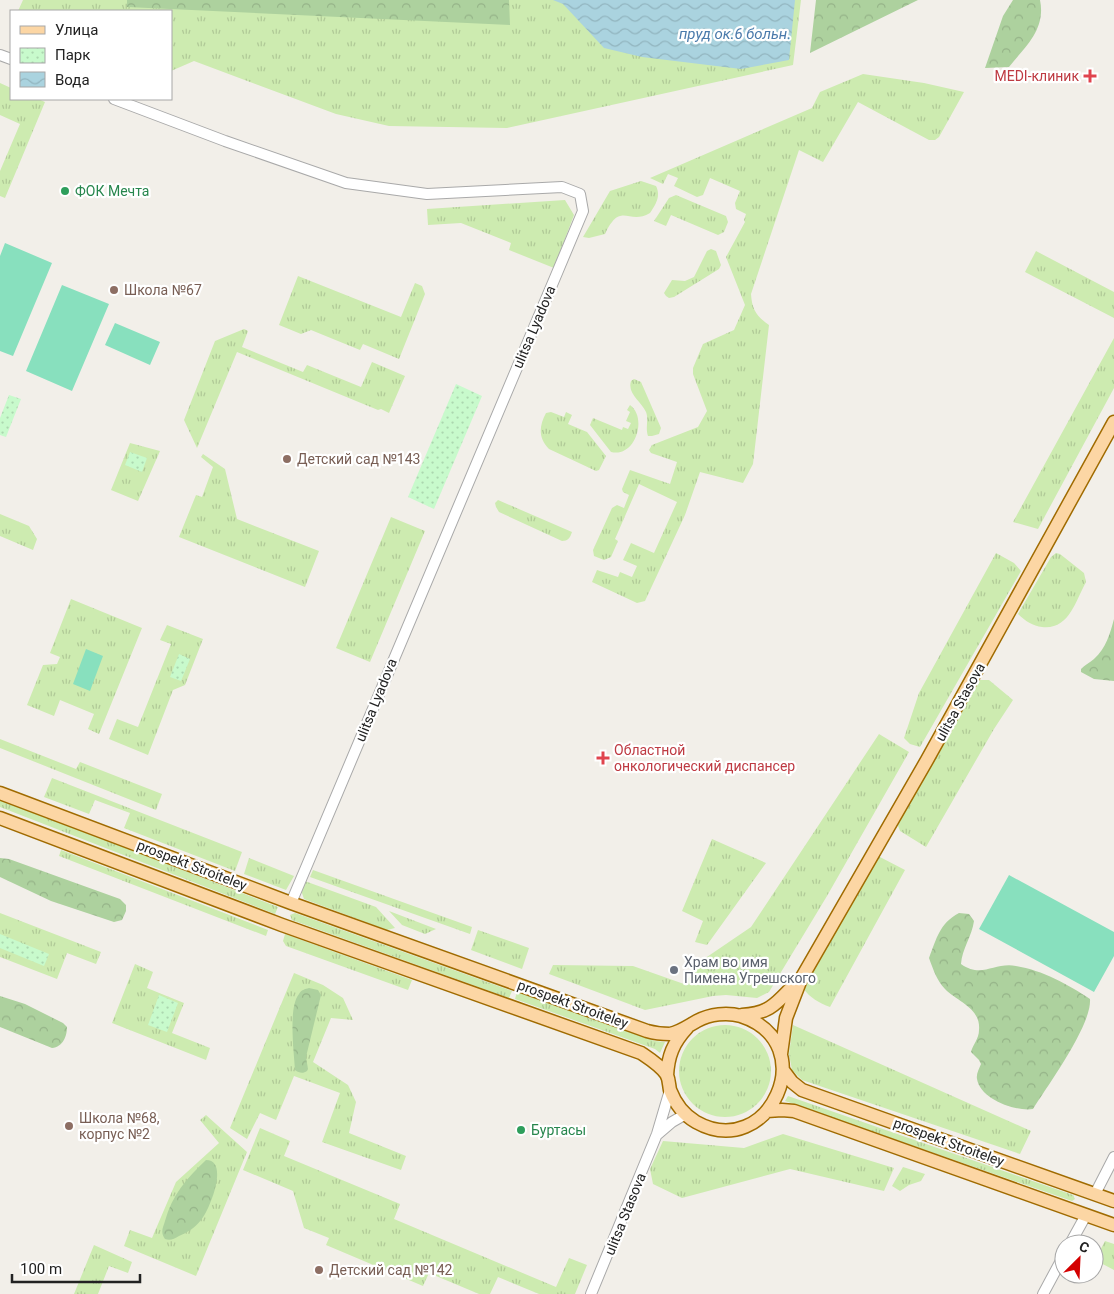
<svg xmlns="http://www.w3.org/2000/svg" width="1114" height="1294" viewBox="0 0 1114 1294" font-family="Roboto,sans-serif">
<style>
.grass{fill:url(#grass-tufts)}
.forest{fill:url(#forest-crowns)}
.park{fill:url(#park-dots)}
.pitch{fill:#88e0be}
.water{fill:url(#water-waves)}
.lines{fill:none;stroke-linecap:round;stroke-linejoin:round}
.minor-casing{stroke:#a9a9a9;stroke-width:12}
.major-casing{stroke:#a06b00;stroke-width:15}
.minor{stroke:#fff;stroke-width:10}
.major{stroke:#fcd6a4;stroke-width:12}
.health-dot{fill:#e0444e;stroke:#fff;stroke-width:2}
.leisure-dot{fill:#2e9e5b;stroke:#fff;stroke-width:2}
.education-dot{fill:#8d6e63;stroke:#fff;stroke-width:2}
.worship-dot{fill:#6b7280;stroke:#fff;stroke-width:2}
.labels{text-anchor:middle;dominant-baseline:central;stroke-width:4.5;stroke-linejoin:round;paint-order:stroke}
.health-label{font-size:14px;fill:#be3a42;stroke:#fff;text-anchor:end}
.leisure-label{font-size:14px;fill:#27864d;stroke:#fff;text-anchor:start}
.education-label{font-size:14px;fill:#785e54;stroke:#fff;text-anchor:start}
.street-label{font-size:14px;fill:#222;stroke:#fff}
.worship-label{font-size:14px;fill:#5b616d;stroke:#fff;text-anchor:start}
.water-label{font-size:15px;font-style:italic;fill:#4a7aab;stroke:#fff}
</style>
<defs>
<pattern id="grass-tufts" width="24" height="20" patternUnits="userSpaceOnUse" patternTransform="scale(1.25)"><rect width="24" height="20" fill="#cdebb0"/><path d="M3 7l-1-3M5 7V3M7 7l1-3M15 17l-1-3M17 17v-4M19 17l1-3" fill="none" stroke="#b0c997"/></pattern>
<pattern id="forest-crowns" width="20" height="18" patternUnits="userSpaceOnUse" patternTransform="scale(1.25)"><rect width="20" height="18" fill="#add19e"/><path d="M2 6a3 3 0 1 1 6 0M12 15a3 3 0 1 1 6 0" fill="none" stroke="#95b388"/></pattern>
<pattern id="park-dots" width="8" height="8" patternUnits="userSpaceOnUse" patternTransform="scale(1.25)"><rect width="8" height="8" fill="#c8facc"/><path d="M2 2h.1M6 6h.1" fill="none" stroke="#acd6af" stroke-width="1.8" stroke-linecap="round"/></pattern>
<pattern id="water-waves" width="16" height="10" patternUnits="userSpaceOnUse" patternTransform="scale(1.25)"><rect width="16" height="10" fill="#aad3df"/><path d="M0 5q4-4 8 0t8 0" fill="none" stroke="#92b5bf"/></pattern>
</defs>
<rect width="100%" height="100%" fill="#f2efe9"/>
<path class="grass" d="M23,0H801L793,65L507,128L389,126L336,114L194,61L171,71V11H18Z
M863,74L924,83L964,92L939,137L935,140H929L858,102L823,162L799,150L751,294C752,309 756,316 769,325L753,464L743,483L700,472L685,515L645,601L637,603L592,582L597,570L618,577L620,572L632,577L637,566L623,560L631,543L654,553L677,502L639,484L615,539L618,541L611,557L604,560L594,556L593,550L612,508L617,505L624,508L629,495L623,492L622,489L630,470L670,484L677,462L651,453L649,450L652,445L698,427L707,411L693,374V368L703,344L734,330L745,305L726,257L745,222L744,220L746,214L736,209L735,203L740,191L710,178L703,195L697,197L674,186L678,178L668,174L663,184L650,178L812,108L820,92Z
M0,83L11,88V99H38L45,102L5,198L0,196V171L20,124L0,115Z
M641,181L656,186C661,196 656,204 650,213C628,226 621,200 605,234L589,238L583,237L610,191Z
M676,195L726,216L728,222L724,232L718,235L671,215L666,226L654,221L669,198Z
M565,200L574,215L554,268L509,250L511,243L461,223L428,225L427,209Z
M711,249L716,251L721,265L719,269L674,297L669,298L666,296L664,293L672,280L685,281L694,277L707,251Z
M1036,251L1114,292V318L1025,272Z
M298,276L401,317L415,283L422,286L425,294L399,359L363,344L360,350L311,330L301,334L279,325Z
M244,329L248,331L242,347L303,372L307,365L361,387L372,362L405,376L389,413L381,409L378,410L237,352L197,448L184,420L215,341Z
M1114,338V388L1038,529L1013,522Z
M634,379L641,382L661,428L659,434L652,436H648C645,428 649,419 646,412C641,401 627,394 631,381Z
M630,405C648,418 635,458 611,452L590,425L593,418L622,430L623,427L628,429L631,423L626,421L630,412L627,410Z
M551,412L564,417L566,412L572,415L568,424L587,432L606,456L599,470L596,471L549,449C538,438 539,426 546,413Z
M130,443L160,451L138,501L111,490Z
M203,454L225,469L237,519L319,551L305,587L179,537L196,495L202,497L213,467L201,457Z
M498,500L572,532C570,538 568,541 562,541L499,512L496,507L495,503Z
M0,514L29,526L37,539L33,550L0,536Z
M391,517L425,531L370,662L336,648Z
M996,553L1014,563L1021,571L920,747L910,744L904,738L919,693Z
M1056,553L1060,554L1084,573L1086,582C1075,602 1069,630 1042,627C1033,626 1025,621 1018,614L1051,557Z
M71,599L142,628L99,734L88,729L94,714L60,700L54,716L27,705L43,665L57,664L60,657L50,653Z
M167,625L203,639L185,685L173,690L148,755L109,739L117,719L138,727L171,644L160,640Z
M978,680H989L1013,700L994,729L926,847L900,831L897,823Z
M879,734L909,752L827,896L769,992L757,998L726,995L713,996L645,1010L549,974L553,965L633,966L684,984L701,961L751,927Z
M0,739L76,769L80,762L162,794L156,810L0,748Z
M52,778L242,852L235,871L124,828L130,813L95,800L89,814L44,797Z
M0,799L278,907L275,914L0,807Z
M712,839L766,863L707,945L695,942L703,921L682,911Z
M61,850L268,930L266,936L59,856Z
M878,856L905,870L830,1007C819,1003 810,998 803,988Z
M249,858L294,876L286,890L244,874Z
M313,870L472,927L470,934L310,877Z
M302,880L376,907L395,928L387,930L304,899L301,890Z
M389,911L436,929L425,934L402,925Z
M0,913L101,952L96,964L67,953L57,979L0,957Z
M295,913L512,991L509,998L292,920L290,915Z
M478,930L529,948L522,969L471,950Z
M285,934L412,980L408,990L286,946L283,941Z
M135,964L153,972L147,988L184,1003L172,1033L210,1048L206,1060L112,1023Z
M294,973L323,985L343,998L353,1020L331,1018L313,1062L348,1085L356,1102L349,1133L406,1156L401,1170L322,1142L340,1093L294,1076L276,1120L260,1113L247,1139L230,1128Z
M517,992L655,1041L665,1042L660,1053L655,1049L515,999Z
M679 1071a46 46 0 1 1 92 0a46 46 0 1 1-92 0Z
M793,1025L1031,1131L1020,1154L802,1080L792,1070L789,1054Z
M788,1096L1073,1195L1075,1199L1072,1201L785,1101Z
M206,1115L247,1152L196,1276L124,1246L130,1230L152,1238L176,1182L219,1143L200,1120Z
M260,1128L290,1141L284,1156L400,1204L394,1219L556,1287L569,1258L587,1265L575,1294H539L498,1277L490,1294H479L429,1273L423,1286L326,1245L329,1238L304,1228L293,1191L243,1170Z
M783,1134L894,1168L884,1191L790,1169L682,1198L653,1184L650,1169L663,1141L744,1148Z
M903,1167L925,1174L921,1181L909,1185L900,1191L892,1186Z
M1105,1241L1114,1244V1270L1095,1260Z
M94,1245L132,1262L128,1273L109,1266L98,1294H74Z"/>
<path class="forest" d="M127,0H509L510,25L127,7Z
M816,0H918L810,53Z
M1013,0H1040C1046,29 1026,46 1009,67L985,68L1003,16Z
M1114,619V681L1094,679L1081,672V669C1085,665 1089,663 1094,659C1106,648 1110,634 1114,619Z
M0,858L9,859L120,899L126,905V911L122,920L114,922L51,901L0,877Z
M959,913L969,914L974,921C972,936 962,949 961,964C982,979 994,962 1016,966C1042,970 1069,985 1090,999C1092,1025 1048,1085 1033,1109C1016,1112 980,1099 977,1079C976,1074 979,1069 981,1064L979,1060L971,1052C973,1044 979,1039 979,1030C981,1008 958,1002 945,989C937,981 933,969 929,958C937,938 939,924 959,913Z
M309,988L318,990L321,995L306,1057L308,1069L307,1071C303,1074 299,1073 295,1070C294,1052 288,1007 299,994C301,990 305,989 309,988Z
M0,996L25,1004L63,1023L67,1027C67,1036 63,1047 52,1048L0,1027Z
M206,1160C230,1160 209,1211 201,1220C195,1228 188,1232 179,1236C174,1239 170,1241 165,1239C160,1232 163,1228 165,1221C172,1195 187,1178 206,1160Z"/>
<path class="park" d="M456,384L482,396L434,509L408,497Z
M9,395L21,399L6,437L0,435V418Z
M130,452L147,458L142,472L125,465Z
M179,654L190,659L181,681L170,677Z
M0,934L49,954L44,966L0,948Z
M159,995L178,1003L167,1032L148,1025Z"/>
<path class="pitch" d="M5,243L52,263L13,356L0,351V256Z
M62,285L109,304L72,391L26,371Z
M115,323L160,342L150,365L105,345Z
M86,649L103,656L90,691L73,684Z
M1009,875L1114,932V956L1094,992L979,929Z"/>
<path class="water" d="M553,0H795L789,60L741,69L642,57L604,48L563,4Z"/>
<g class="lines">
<defs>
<path id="minor" d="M0,55L11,59
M114,99L225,141L346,183L427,194L562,187L580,194L583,211L557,273L291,903
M658,1134L672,1122L686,1114
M1095,1194L1114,1157
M1070,1244L1086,1215
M591,1294L657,1134L670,1090
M1043,1294L1064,1255"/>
<path id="major" d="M0,793L291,903L647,1031C654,1033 662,1034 670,1034C680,1032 688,1026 697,1021C710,1014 727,1012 741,1016C824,1043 769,1163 696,1122C684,1115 675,1103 670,1090C669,1085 669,1080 667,1075C661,1066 650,1059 641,1053L282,925L0,818
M742,1015C772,1013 777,1002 797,982
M781,1054L786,1018L801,979L927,760L1114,422
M783,1070L792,1082L802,1090L1114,1201
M667,1076C668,1056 673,1043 687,1028
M767,1111L782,1110L794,1111L1114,1225"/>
</defs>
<use href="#minor" class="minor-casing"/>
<use href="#major" class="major-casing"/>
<use href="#minor" class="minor"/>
<use href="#major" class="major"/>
</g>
<g class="health-dot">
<path d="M1087.5 68.5h5v5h5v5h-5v5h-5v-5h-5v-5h5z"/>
<path d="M600.5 750.5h5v5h5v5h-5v5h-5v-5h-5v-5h5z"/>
</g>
<g class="leisure-dot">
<circle cx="65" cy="191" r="5"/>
<circle cx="521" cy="1130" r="5"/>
</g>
<g class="education-dot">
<circle cx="114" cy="290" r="5"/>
<circle cx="287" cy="459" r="5"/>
<circle cx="69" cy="1126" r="5"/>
<circle cx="319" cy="1270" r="5"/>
</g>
<circle class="worship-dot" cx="674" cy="970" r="5"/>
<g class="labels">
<g class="health-label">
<text x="1079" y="76">MEDI-клиник</text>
<text x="614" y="750" text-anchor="start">Областной<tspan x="614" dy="16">онкологический диспансер</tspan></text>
</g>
<g class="leisure-label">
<text x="75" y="191">ФОК Мечта</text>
<text x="531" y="1130">Буртасы</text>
</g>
<g class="education-label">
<text x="124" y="290">Школа №67</text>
<text x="297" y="459">Детский сад №143</text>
<text x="79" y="1118">Школа №68,<tspan x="79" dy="16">корпус №2</tspan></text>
<text x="329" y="1270">Детский сад №142</text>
</g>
<g class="street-label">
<text transform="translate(534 327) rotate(-67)">ulitsa Lyadova</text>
<text transform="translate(376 700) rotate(-68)">ulitsa Lyadova</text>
<text transform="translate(960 702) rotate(-61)">ulitsa Stasova</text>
<text transform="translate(192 865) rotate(21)">prospekt Stroiteley</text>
<text transform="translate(573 1004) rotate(20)">prospekt Stroiteley</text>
<text transform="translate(949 1142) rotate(20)">prospekt Stroiteley</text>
<text transform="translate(625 1214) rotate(-68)">ulitsa Stasova</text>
</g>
<g class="worship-label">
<text x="684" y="962">Храм во имя<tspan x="684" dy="16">Пимена Угрешского</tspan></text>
</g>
<g class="water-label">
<text x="735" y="34">пруд ок.6 больн.</text>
</g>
</g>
<rect x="10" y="10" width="162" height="90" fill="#ffffff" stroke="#a7a7a7"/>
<rect x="20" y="26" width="25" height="8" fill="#fcd6a4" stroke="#a7a7a7"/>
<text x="55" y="35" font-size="15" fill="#222222">Улица</text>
<rect x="20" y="48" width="25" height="15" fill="url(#park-dots)" stroke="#a7a7a7"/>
<text x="55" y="60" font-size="15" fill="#222222">Парк</text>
<rect x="20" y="72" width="25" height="15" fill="url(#water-waves)" stroke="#a7a7a7"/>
<text x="55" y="85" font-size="15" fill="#222222">Вода</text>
<g transform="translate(1079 1259) rotate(24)"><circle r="24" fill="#ffffff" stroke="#a7a7a7"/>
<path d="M0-4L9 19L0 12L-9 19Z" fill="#d40000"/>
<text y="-8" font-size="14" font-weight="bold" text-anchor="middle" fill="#222222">С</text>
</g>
<path d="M12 1274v8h128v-8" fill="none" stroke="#222222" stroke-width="2.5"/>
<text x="20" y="1274" font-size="15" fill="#222222" stroke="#ffffff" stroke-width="4" paint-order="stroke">100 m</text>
</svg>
